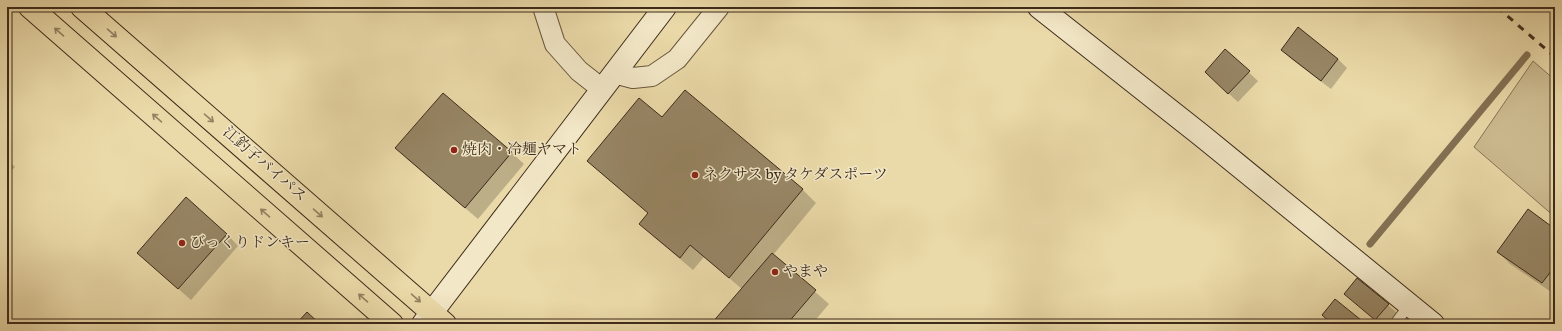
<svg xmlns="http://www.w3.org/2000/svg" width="1562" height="331" viewBox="0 0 1562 331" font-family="Vollkorn,'Noto Serif JP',serif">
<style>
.green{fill:#cdbc91;stroke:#847456}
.shadow{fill:#0003}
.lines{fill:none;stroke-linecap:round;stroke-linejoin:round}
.stream{stroke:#827053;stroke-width:7}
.building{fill:#978665;stroke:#3c2b1b}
.lane-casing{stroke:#68573e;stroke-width:12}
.street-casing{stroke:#68573e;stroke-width:22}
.secondary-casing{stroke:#3c2b1b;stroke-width:24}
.highway-casing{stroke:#3c2b1b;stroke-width:24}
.lane{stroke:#f2e7c7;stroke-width:10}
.street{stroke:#f2e7c7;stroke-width:20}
.secondary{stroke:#f2e7c7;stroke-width:22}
.highway{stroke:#ebdaa9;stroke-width:22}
.rail{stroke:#3c2b1b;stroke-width:3;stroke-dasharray:7 7;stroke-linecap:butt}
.oneway{stroke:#948262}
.poi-dot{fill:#8f2418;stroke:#f2e7c7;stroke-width:1.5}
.labels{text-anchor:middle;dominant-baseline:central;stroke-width:3;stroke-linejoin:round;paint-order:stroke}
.poi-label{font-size:15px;fill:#3c2b1b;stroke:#f2e7c7;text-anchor:start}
.street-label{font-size:15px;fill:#3c2b1b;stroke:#f2e7c7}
</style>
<rect width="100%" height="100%" fill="#ebdaa9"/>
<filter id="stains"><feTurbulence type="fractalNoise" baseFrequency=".005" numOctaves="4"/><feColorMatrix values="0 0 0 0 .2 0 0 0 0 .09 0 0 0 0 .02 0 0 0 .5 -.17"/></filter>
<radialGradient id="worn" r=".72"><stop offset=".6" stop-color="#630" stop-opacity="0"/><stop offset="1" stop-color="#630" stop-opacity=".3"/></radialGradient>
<path class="green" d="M1533,61L1555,80V217L1474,147Z"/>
<path class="shadow" d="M1298,29L1338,59L1347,68L1331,89L1291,59L1282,50Z
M1225,50L1258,81L1238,102L1215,81Z
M685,91L803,190L816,203L773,255L829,304L812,324H712L742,289L704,257L693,270L654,237L640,224L649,214L602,174L588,161L662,119Z
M443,94L512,153L524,164L478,219L408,160L397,148Z
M7,159L15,167L7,175Z
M1555,230V293L1554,294L1510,264L1498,252Z
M227,234L238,246L191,300L150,264Z
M1345,294L1388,305L1397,313L1388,324H1380Z"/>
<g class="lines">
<path class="stream" d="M1370,244L1527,55"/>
</g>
<path class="building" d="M1298,27L1338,59L1321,81L1281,50Z
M1225,49L1250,71L1228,94L1205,72Z
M685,90L803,189L729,278L690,245L680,258L639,224L648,213L587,161L639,98L662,117Z
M443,93L512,152L465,208L395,148Z
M186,197L227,234L178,289L137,253Z
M1528,209L1555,229V266L1542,283L1497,252Z
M772,253L816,290L787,324H711Z
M1357,278L1389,304L1375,320L1344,294Z
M1335,299L1366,324H1332L1322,315Z
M307,312L320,324H296Z"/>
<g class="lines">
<defs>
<path id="lane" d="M1395,324L1409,305"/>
<path id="street" d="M546,7L544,10L555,44L579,71L602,89
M614,73L633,78L652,76L677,59L719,7"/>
<path id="secondary" d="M1039,7L1201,135L1433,324
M423,324L665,7"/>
<path id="highway" d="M30,7L392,324
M82,7L445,324"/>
</defs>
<use href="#lane" class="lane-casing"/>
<use href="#street" class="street-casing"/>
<use href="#secondary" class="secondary-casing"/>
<use href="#highway" class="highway-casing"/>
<use href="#lane" class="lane"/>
<use href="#street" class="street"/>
<use href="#secondary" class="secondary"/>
<use href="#highway" class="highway"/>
<path class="rail" d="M1497,7L1555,57"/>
</g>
<defs><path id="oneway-shaft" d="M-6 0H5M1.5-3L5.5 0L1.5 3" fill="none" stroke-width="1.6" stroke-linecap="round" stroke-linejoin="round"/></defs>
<g class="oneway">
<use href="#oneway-shaft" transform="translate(59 32) rotate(-139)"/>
<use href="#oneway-shaft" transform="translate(112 33) rotate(41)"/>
<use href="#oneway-shaft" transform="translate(157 118) rotate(-139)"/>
<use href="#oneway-shaft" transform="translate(209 118) rotate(41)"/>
<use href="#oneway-shaft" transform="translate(265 213) rotate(-139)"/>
<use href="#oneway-shaft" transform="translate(318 213) rotate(41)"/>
<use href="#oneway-shaft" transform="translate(363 298) rotate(-139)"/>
<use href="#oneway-shaft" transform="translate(416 298) rotate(41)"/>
</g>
<g class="poi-dot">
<circle cx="454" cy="150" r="4"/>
<circle cx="695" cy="175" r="4"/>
<circle cx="182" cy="243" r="4"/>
<circle cx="775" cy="272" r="4"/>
</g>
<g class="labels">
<g class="poi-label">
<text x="462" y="150">焼肉・冷麺ヤマト</text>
<text x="703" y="175">ネクサス by タケダスポーツ</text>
<text x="190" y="243">びっくりドンキー</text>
<text x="783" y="272">やまや</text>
</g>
<g class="street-label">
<text transform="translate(264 165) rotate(41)">江釣子バイパス</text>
</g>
</g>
<rect width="1562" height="331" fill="none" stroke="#ebdaa9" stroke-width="24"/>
<rect x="8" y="8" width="1546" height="315" fill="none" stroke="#3c2b1b" stroke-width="2"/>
<rect x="12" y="12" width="1538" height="307" fill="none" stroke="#3c2b1b"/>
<rect width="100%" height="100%" filter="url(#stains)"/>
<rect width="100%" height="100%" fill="url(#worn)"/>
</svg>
